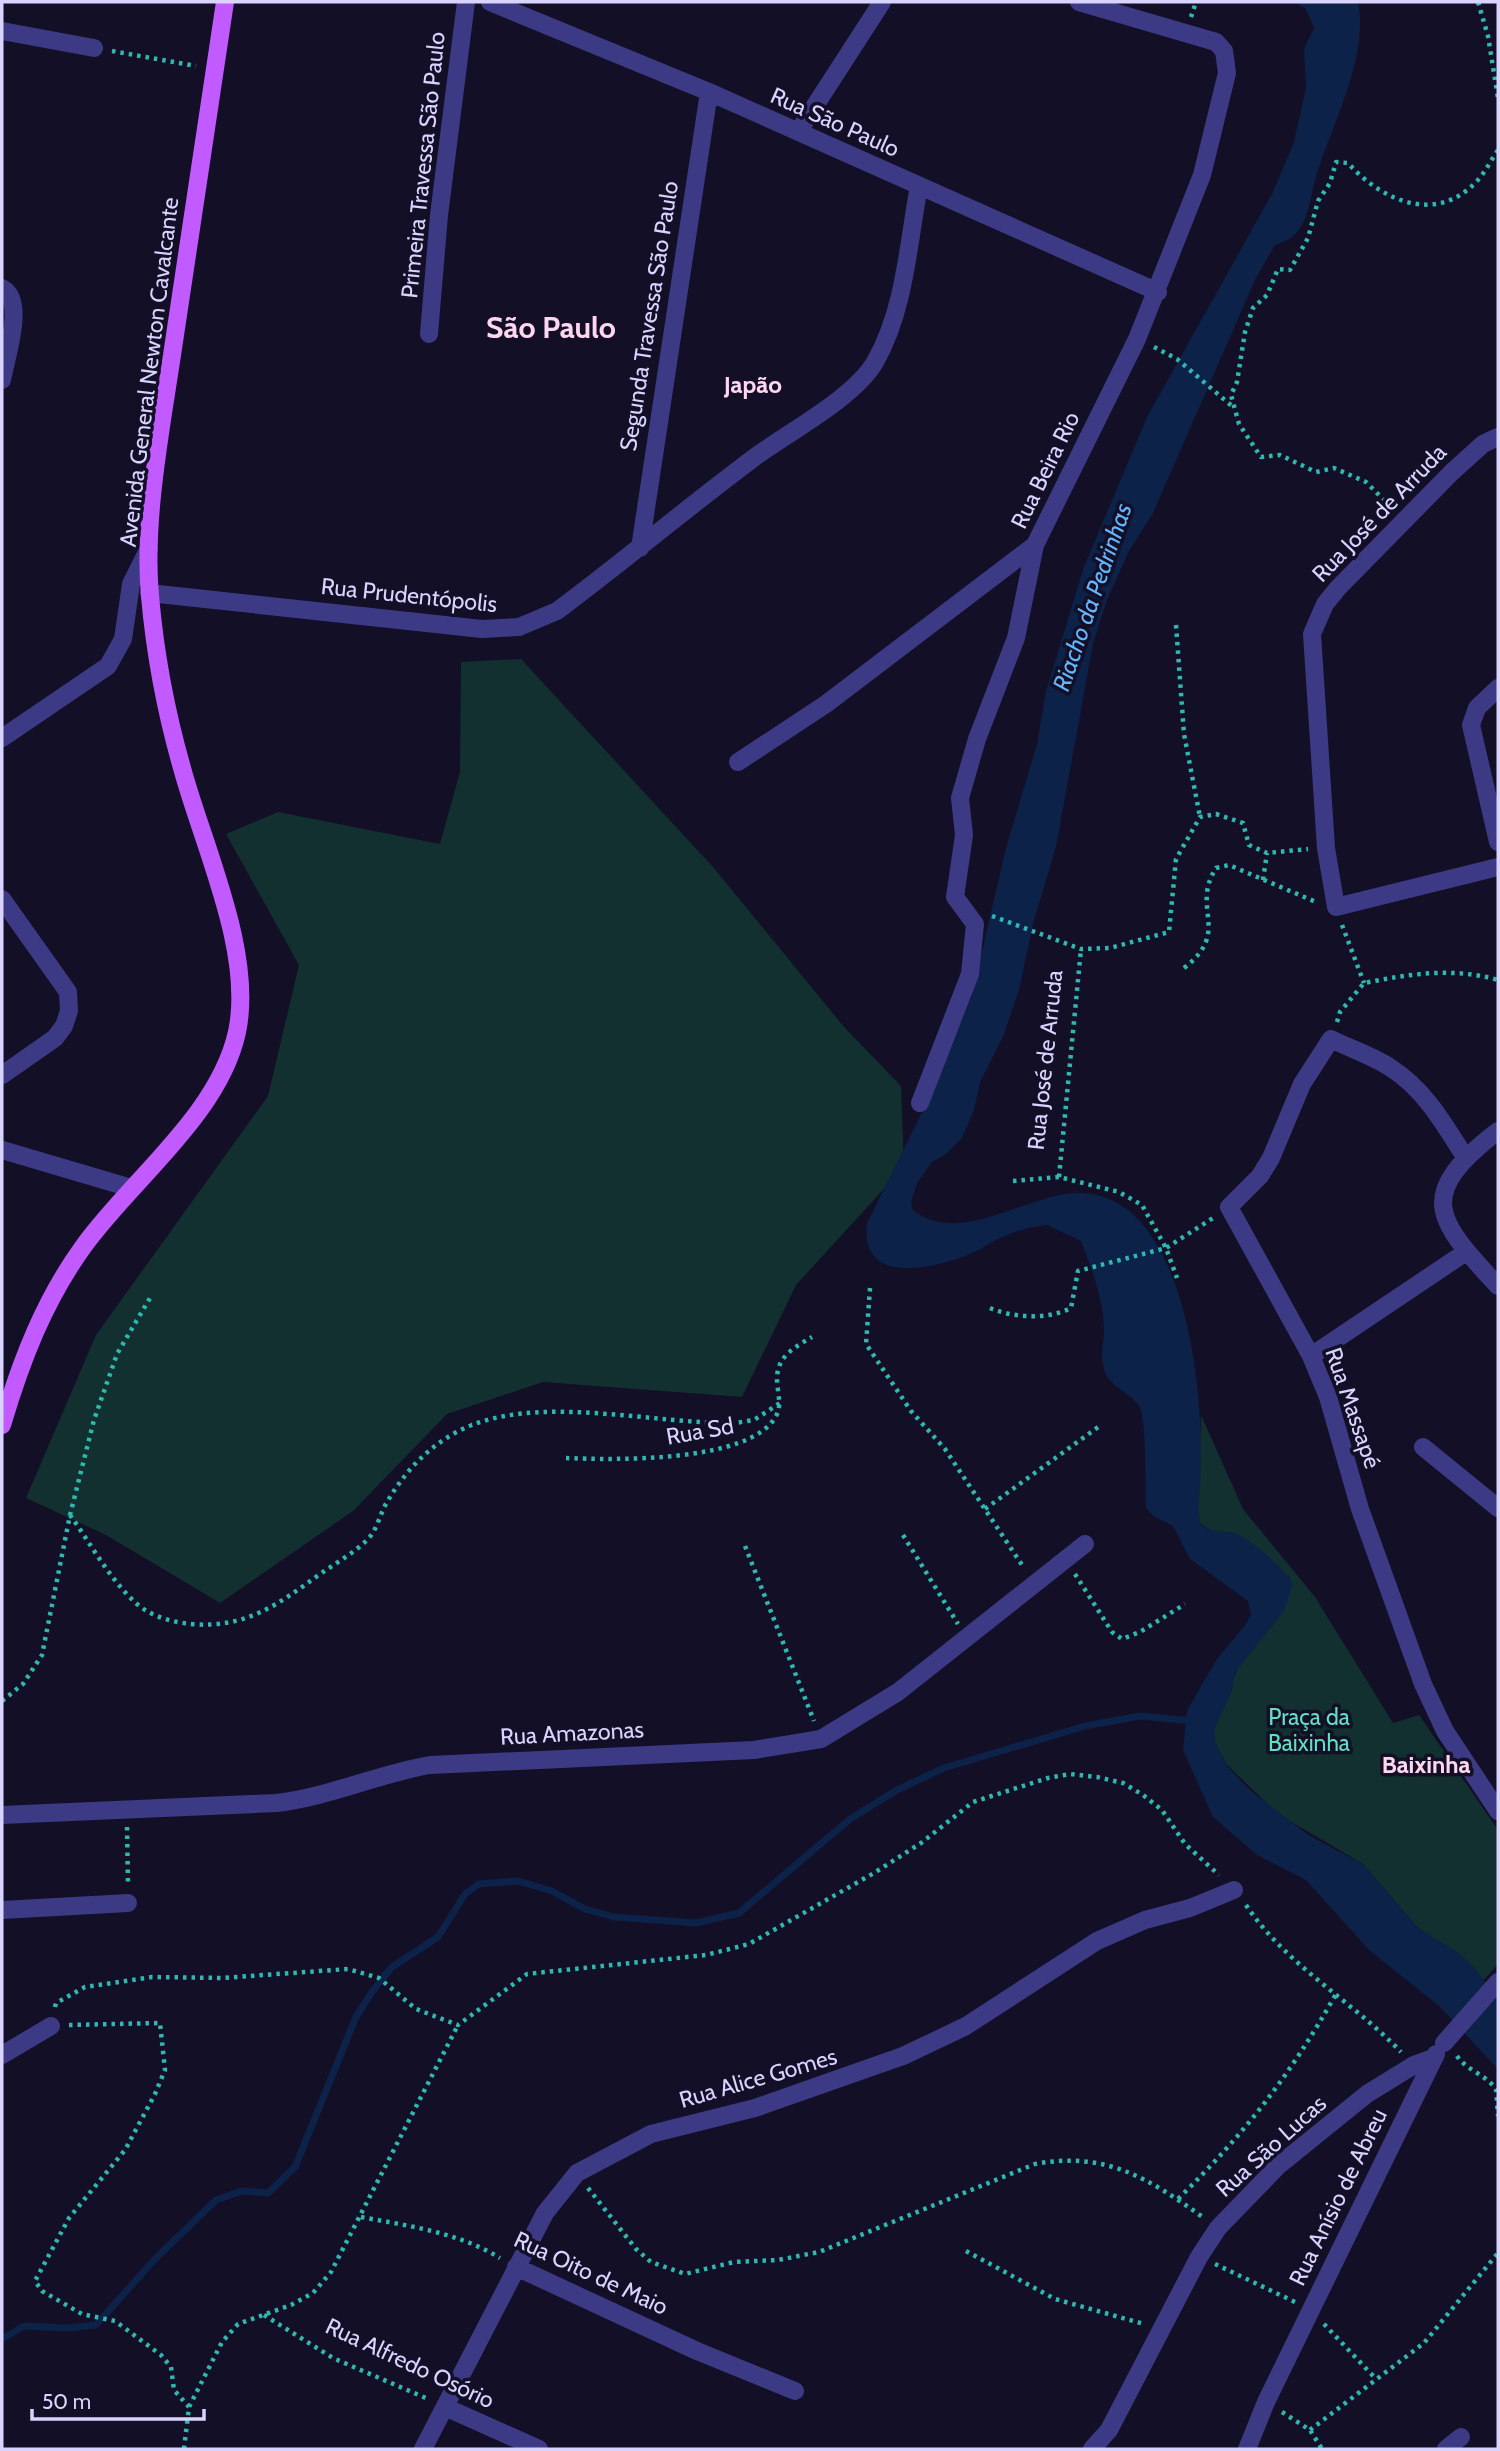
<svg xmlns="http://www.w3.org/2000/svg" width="1500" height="2451" viewBox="0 0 1500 2451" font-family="Cabin,sans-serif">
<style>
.green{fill:#12302f}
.water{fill:#0c2248}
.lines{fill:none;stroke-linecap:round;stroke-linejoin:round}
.stream{stroke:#0c2248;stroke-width:7}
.path{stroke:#2fb8b0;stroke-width:4.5;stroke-dasharray:3.5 5;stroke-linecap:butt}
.minor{stroke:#3d3a85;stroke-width:18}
.major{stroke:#c25bff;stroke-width:18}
.minor-bridge{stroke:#3d3a85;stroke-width:18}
.labels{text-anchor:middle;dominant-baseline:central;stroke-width:7;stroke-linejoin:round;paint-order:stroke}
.street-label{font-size:23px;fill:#d9d4ff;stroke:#130f26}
.park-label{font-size:23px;fill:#5fe0c0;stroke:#130f26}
.neighbourhood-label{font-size:24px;font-weight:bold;fill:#ffd6f0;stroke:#130f26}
.water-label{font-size:24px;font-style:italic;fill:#62b6ff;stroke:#130f26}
.district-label{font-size:30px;font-weight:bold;fill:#ffd6f0;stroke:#130f26}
</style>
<rect width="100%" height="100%" fill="#130f26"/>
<path class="green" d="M521,659L713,867L844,1027L901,1086L904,1167L796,1285L742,1397L543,1382L447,1414L353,1511L220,1603L106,1535L26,1498L96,1335L268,1096L299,965L226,834L278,812L440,844L460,772L461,662Z
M1201,1415L1243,1509L1315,1597L1393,1723L1419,1715L1498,1830V1964L1483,1981L1473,1966L1417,1927L1363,1864L1278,1814L1226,1764L1215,1742L1214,1730L1218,1717L1239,1665L1275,1622L1290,1578L1234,1533L1212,1531L1200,1523L1198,1508Z"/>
<path class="water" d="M1295,2H1358C1369,53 1334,122 1318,170C1311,190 1311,213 1298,231C1292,239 1283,242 1275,245L1255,280L1153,513L1129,551L1107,600L1093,644L1056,847L1034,920L1019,990L1003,1037L980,1082L974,1110L962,1138L946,1154L932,1162L917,1183L911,1202L913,1210C962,1248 1027,1192 1081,1193C1194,1195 1209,1427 1198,1508L1200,1523C1210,1534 1224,1530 1236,1534C1251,1539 1287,1571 1293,1584L1284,1611L1235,1672L1232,1690L1214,1730L1215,1742L1226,1765L1251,1791L1310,1836L1363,1864L1417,1927L1457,1952L1473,1966L1498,1999V2069L1439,2006L1369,1950L1306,1880L1257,1855L1213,1817L1183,1750L1187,1711L1216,1660L1246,1624L1251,1615L1248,1601L1190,1559L1173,1526L1155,1517L1146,1508C1145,1488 1147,1419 1139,1406C1130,1392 1111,1388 1105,1372C1099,1357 1104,1344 1104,1329C1103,1299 1092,1269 1081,1241L1047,1225C1031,1227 1015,1231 1000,1238C991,1242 982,1249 972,1253C935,1269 859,1287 867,1223L931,1094L972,995L1006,848L1037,744L1046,691L1084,567L1147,417L1273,192L1294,142L1306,87L1304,49L1314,28L1306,9Z"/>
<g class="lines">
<path class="stream" d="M2,2339L24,2326L68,2328L96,2325L155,2259L216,2200L242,2191L268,2193L295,2167L356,2017L372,1992L392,1967L438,1937L465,1894L479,1884L518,1881L552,1891L585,1909L614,1917L696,1923L739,1913L850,1819L897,1790L944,1768L1085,1726L1140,1716L1193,1721"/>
<path class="path" d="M1478,2L1488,36L1498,98
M1191,17L1196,2
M112,51L196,66
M1154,347L1177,359L1233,407
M1391,507L1366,482L1334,468L1316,472L1280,455L1261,457L1239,424L1231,395L1237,382L1245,332L1253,308L1267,295L1278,269L1290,270L1308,238L1318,201L1330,183L1336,162L1348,163C1381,200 1435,225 1476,182C1485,173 1491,160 1498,150
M1176,625L1184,734L1200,817
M1263,880L1267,853
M992,916L1081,949L1110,948L1169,932L1176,859L1200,817L1216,814L1243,823L1249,845L1267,853L1308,849
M1342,925L1364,983
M1184,968C1232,931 1190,909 1216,868L1229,865L1316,902
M1337,1022L1340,1012L1364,983C1410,974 1452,967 1498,980
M1059,1177L1081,949
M1013,1181L1059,1177L1119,1192L1142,1205L1166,1248L1177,1278
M870,1288L866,1344L911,1411L945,1449L1024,1568
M990,1308C1014,1318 1047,1320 1071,1308L1078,1271L1166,1248L1213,1218
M566,1458C613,1460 751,1463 776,1416C781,1407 779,1400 778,1390C773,1360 788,1351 812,1337
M985,1509L1101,1425
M70,1515C91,1544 110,1580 137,1604C152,1617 172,1622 191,1624C245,1629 279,1604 320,1574C336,1563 354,1553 367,1540C377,1531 380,1513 387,1502C407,1468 434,1440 472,1425C546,1396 655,1424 735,1423L754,1420L780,1403
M903,1535L958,1624
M745,1546L814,1721
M1075,1574L1112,1632L1122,1639L1140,1632L1185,1604
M2,1701L23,1684L42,1655L70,1515L94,1420L117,1354L150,1298
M127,1827L128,1885
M1246,1905C1287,1966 1351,2000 1401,2052
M55,2007L56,2003L85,1987L152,1977L222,1978L348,1969L379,1978L416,2009L458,2025L527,1974L706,1955L749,1944L874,1873L921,1843L973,1802L1048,1778L1070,1774L1097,1777L1123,1783L1143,1795L1162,1810L1185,1844L1219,1875
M69,2025L160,2023L165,2070L155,2094L125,2150L69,2218L35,2281L42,2291L82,2314L115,2321L161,2355L171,2367L174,2390L189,2407
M1457,2056C1466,2070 1485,2074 1496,2089L1498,2116
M588,2188L636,2249L651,2262L685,2274L734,2262L778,2260L819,2252L1035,2164C1106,2151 1148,2178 1204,2218
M1178,2199C1246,2132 1289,2077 1336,1994
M361,2217C409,2226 457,2232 500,2258
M966,2251L1055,2299L1144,2324
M1215,2264L1295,2302
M264,2315L333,2358L428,2399
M1324,2324L1376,2379
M1282,2412L1310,2430L1322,2449
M1310,2430L1424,2343L1498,2253
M184,2449L189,2407L222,2342L238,2324L291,2305L313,2293L331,2272L458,2025"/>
<path class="minor" d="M490,2L709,92L1158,292
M2,31L94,48
M798,132L882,2
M2,288C26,300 6,357 2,380
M429,334L439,215L466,2
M1498,437L1483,444L1452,472L1338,588L1325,604L1312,634L1326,848L1336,907L1498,867
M640,548L709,92
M149,593L482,629L519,627L557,611C624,561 688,507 755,457C789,432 855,397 875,362C905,310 908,244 919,186
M1498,688L1477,708L1471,725L1498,842
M2,738L108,666L123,639L131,584L149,548
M738,762L826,704L1035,545
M2,899L68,992L69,1011L64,1026L55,1038L2,1075
M920,1103L970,974L975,924L955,897L964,835L960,798L977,739L1016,638L1035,545L1137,339L1202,175L1227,73L1224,51L1216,42L1079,2
M1498,1131C1416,1194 1434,1218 1498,1286
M2,1150L131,1188
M1465,1157C1444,1124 1425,1090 1391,1068C1373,1056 1351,1049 1331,1039L1302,1084L1271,1158L1260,1176L1229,1207L1311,1356L1328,1397L1360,1509L1423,1684L1445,1731L1498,1811
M1311,1356L1466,1252
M1423,1447L1498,1508
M2,1815L276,1803C329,1797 377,1774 430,1765L754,1750L821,1739L898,1692L1085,1544
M2,1910L128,1903
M2,2055L51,2026
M516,2267L697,2351L795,2391
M445,2407L539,2449
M423,2449L545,2213L577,2173L651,2134L755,2108L903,2056L966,2026L1097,1941L1145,1920L1190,1908L1234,1890
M1092,2449L1109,2430L1199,2257L1218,2228L1278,2166L1367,2094L1414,2065L1433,2058
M1247,2449L1266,2402L1436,2054
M1446,2449L1461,2437"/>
<path class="major" d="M2,1425C21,1361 44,1301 83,1247C131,1180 219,1115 237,1032C254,952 203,846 182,768C166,712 155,653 150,596C143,521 161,429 172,355C190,237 208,119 225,2"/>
<path class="minor-bridge" d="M1444,2043L1498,1982"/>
</g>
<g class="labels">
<g class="street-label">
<text transform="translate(835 122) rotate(24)">Rua São Paulo</text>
<text transform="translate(423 165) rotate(-84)">Primeira Travessa São Paulo</text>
<text transform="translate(649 316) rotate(-81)">Segunda Travessa São Paulo</text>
<text transform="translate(149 372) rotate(-83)">Avenida General Newton Cavalcante</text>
<text transform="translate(1045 470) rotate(-64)">Rua Beira Rio</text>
<text transform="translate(1379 513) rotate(-46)">Rua José de Arruda</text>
<text transform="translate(409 595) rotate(6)">Rua Prudentópolis</text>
<text transform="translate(1045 1060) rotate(-84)">Rua José de Arruda</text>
<text transform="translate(1353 1408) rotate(71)">Rua Massapé</text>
<text transform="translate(700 1431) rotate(-10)">Rua Sd</text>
<text transform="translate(572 1733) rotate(-3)">Rua Amazonas</text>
<text transform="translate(758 2078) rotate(-16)">Rua Alice Gomes</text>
<text transform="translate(1271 2146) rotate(-42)">Rua São Lucas</text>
<text transform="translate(1338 2197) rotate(-64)">Rua Anísio de Abreu</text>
<text transform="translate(591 2273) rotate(25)">Rua Oito de Maio</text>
<text transform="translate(410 2363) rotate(25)">Rua Alfredo Osório</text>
</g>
<g class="park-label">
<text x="1309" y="1717">Praça da<tspan x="1309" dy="26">Baixinha</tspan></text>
</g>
<g class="neighbourhood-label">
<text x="753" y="384">Japão</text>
<text x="1426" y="1764">Baixinha</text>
</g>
<g class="water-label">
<text transform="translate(1092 597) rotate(-71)">Riacho da Pedrinhas</text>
</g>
<g class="district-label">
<text x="551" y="327">São Paulo</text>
</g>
</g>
<rect width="1500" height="2451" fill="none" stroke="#d9d4ff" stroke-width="7"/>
<path d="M32 2409v10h172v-10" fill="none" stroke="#d9d4ff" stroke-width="3.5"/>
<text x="42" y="2409" font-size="21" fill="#d9d4ff" stroke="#130f26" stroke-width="5" paint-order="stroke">50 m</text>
</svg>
